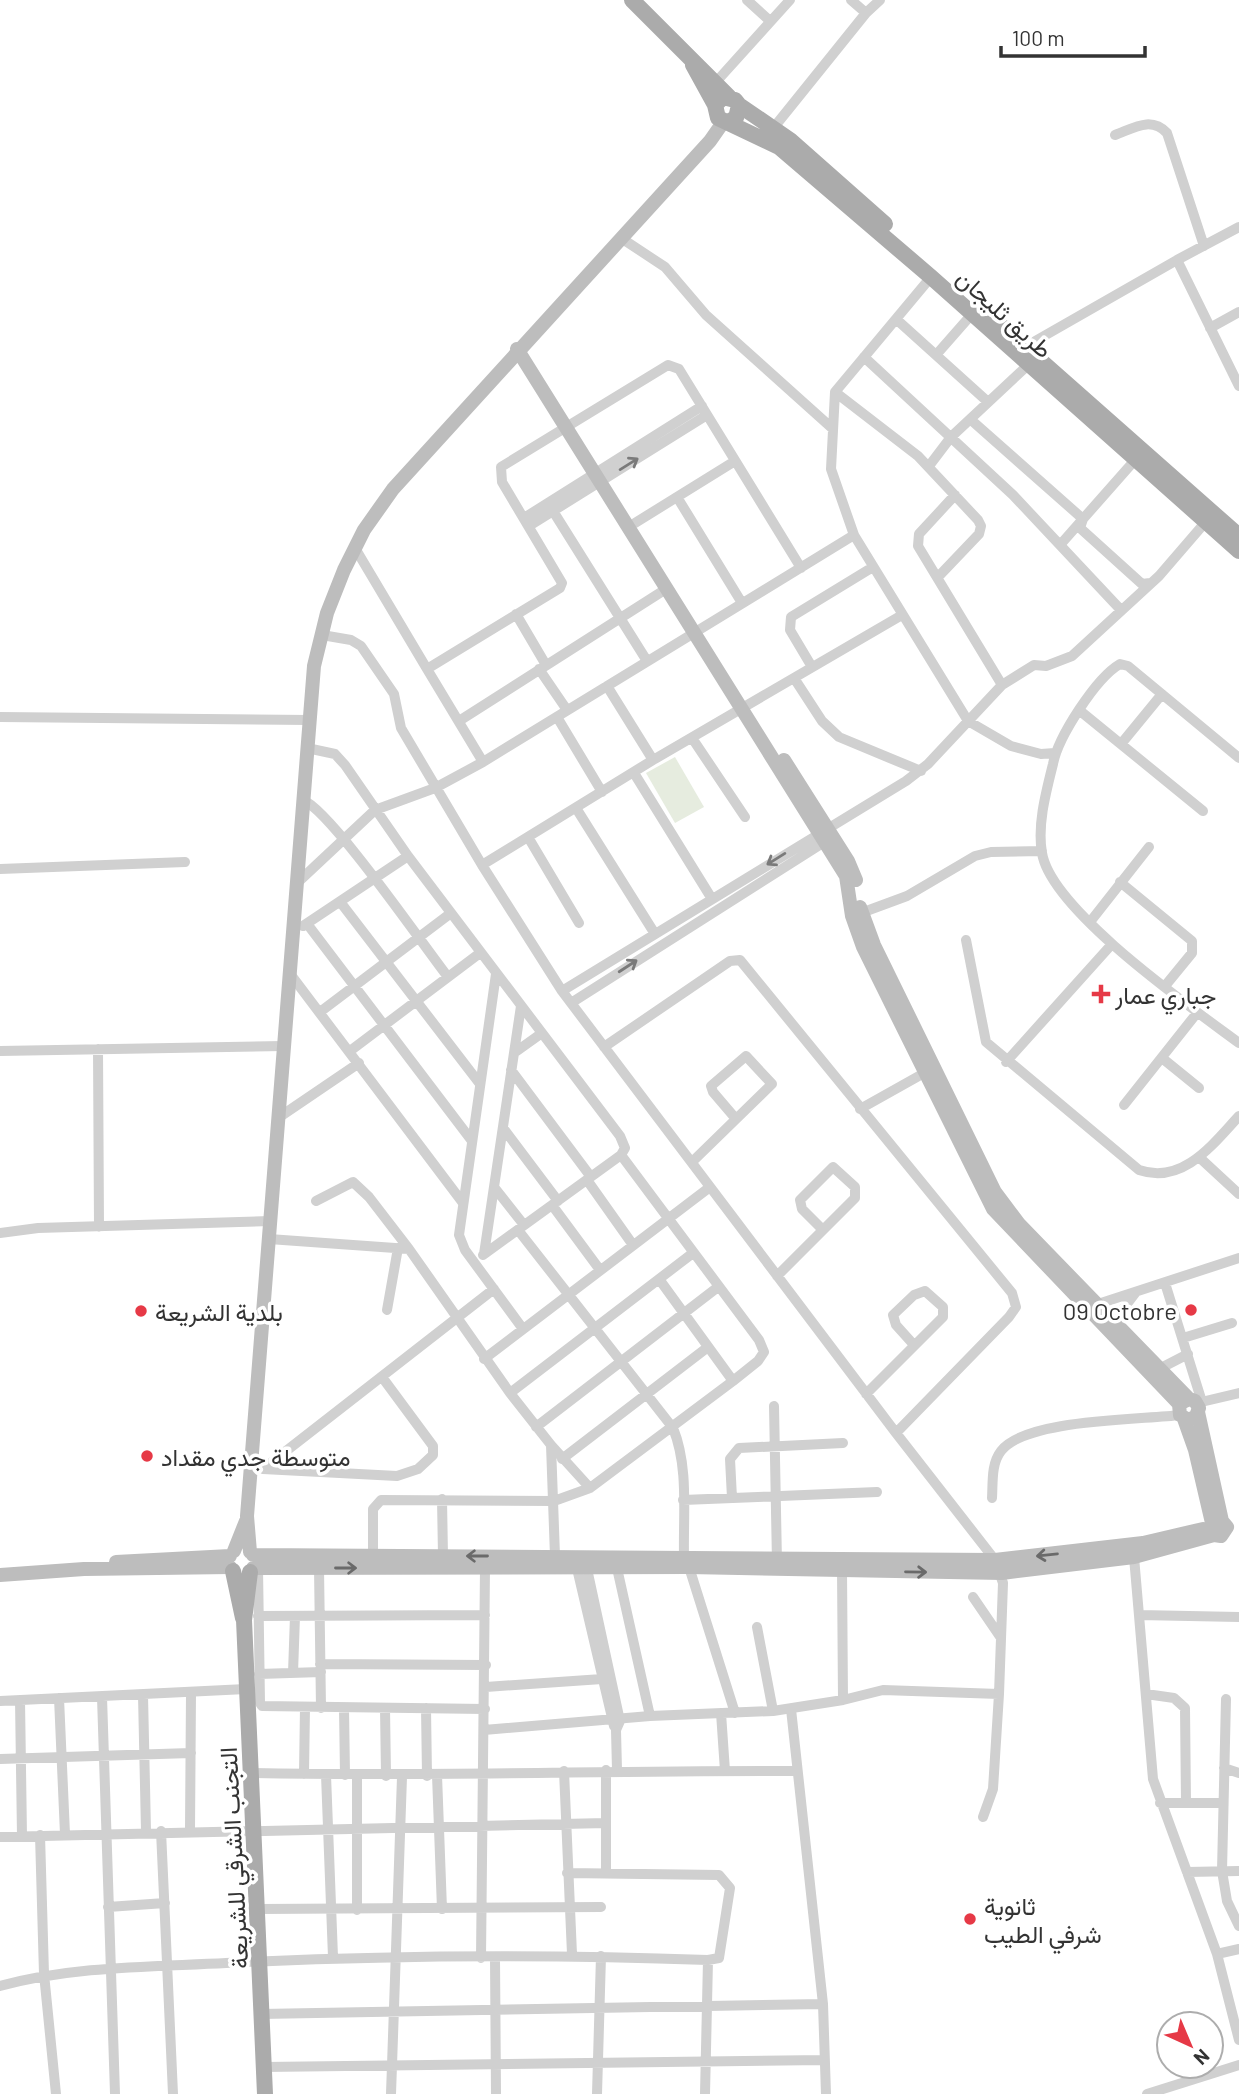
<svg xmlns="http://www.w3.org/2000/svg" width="1239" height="2094" viewBox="0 0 1239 2094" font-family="Barlow,Vazirmatn,sans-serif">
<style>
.green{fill:#e6ecdf}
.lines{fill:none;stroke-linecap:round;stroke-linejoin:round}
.street{stroke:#d0d0d0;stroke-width:10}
.secondary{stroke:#bdbdbd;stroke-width:14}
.primary{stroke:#ababab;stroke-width:16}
.oneway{stroke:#7a7a7a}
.oneway2{stroke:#6a6a6a}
.poi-dot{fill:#e63946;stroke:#fff;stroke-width:2.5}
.labels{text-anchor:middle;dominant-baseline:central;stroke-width:7;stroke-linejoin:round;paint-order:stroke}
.street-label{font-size:24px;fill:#333;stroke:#fff}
.poi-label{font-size:24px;fill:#333;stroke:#fff;text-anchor:start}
</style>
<rect width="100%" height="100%" fill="#fff"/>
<path class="green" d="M675,757L704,807L675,823L646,773Z"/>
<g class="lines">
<path class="street" d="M747,0L770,21
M851,0L866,13
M716,82L790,0
M771,131L866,13L880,0
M1115,135C1134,128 1151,116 1167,133L1204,246
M621,238L665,267L706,315L833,429
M1177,260L1239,227
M931,277L835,392L918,456L978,520L981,526L979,534L938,577
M896,319L988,402
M1210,328L1239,312
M1023,348L1177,260L1239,386
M936,355L972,314
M864,357L1013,495L1120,609
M835,392L831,469L854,535
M970,419L1083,519L1080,528L1142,584L1150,583
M929,466L951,437L1028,365
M677,497L742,603
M553,511L647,661
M524,518L702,406
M635,523L735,461
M529,526L707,415
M1060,545L1135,460
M355,548L427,669
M801,568L679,369L668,365L501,467L502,482L562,583L560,588L427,669L483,762L854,535L968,721L1011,746L1041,754L1055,753
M516,614L546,665
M902,615L653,760L482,865L562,991L896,1433L995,1560L1003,1583L999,1694L993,1789L983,1817
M322,635L351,640L361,646L394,694L401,728L482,865
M812,667L790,630L791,617L873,567
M539,669L567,710
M794,678L822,721L839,737L921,771
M1002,685L1034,665L1046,666L1072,656L1159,576L1209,518
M607,686L653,760
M1079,710L1203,811
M0,717L310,720
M557,717L602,792
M459,721L666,589
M692,738L745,817
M1121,744L1162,694
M307,748L335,754L345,765L408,856L620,1136L625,1148L621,1155L759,1340L764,1352L758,1361L733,1381L590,1488L554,1501L381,1500L373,1509V1556
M1239,758L1128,666L1120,664C1096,678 1058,737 1053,764C1046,792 1037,825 1042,853C1051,910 1192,1008 1239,1043
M634,773L712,899
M303,800C331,811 423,945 448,977
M576,808L655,934
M528,837L579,923
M0,869L185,862
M1120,882L1192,941V953L1165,986
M296,884L375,810L435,788L483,762
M341,903L480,1084
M861,913L907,896L975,856L991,852L1042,851
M1090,922L1149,847
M308,925L472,1141
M303,926L408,856
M966,940L986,1042L1139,1170C1183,1185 1213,1144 1239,1116
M288,971L463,1203
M496,974L459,1235L465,1250L523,1329
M562,991L906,781L928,764L1002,685L918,546L919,534L955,495
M571,1003L829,839
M320,1012L451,913
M604,1047L730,961L740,960L1012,1293L1016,1307L1009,1317L896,1433
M98,1049L99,1227
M0,1051L283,1046
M350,1051L480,953
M514,1053L542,1033
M1162,1058L1199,1088
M1006,1062L1112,944
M511,1070L591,1177
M1124,1105L1197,1013
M860,1109L926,1072
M278,1118L359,1063
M503,1128L558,1201
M1200,1158L1239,1194
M692,1162L772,1084L746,1056L711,1086L713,1092L736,1119
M587,1180L633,1245
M494,1187L524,1225
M316,1201L353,1182L369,1197L409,1249
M552,1205L600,1270
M518,1230L673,1428C689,1467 683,1515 684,1556
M0,1233L38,1228L270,1221
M269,1239L409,1249L510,1393L551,1445L590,1488
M484,1254L521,1006
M483,1255L621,1155
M777,1276L855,1198V1187L833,1167L800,1200L802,1209L823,1230
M659,1279L733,1381
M1165,1283L1202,1402
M1098,1304L1239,1258
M387,1310L398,1248
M1114,1321L1136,1292
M1183,1338L1232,1323
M484,1359L710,1187
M1159,1369L1188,1354
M510,1393L693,1253
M866,1394L943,1317V1307L925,1291L914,1295L893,1315L896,1325L914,1345
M1197,1403L1239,1393
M774,1406L777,1563
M536,1427L718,1287
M551,1445L555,1556
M562,1459L708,1347
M263,1469L494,1289
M263,1469L397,1476L418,1469L433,1455V1446L382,1377
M732,1498L730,1459L739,1448L843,1443
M992,1498C993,1482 991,1464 1001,1451C1025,1419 1139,1420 1180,1415
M442,1499L443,1556
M683,1500L877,1492
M1134,1557L1153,1779L1217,1954L1239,2040
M576,1564L614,1726
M586,1564L620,1721L616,1730L617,1770
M689,1567L735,1713
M258,1568L260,1703L262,1706L485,1709
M319,1568L321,1708
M617,1568L650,1716
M973,1597L1001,1638
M1139,1615L1239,1617
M258,1616L485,1615
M757,1627L773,1711
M320,1664L486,1665
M293,1673L295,1616
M259,1674L321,1672
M486,1687L602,1679
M1146,1694L1174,1698L1185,1708L1186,1803
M143,1695L146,1831
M102,1697L115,2094
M59,1698L65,1834
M1226,1699L1222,1871L1227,1901L1239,1926
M20,1700L22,1836
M843,1700L883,1690L999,1694
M0,1701L246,1689
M344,1708L345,1775
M385,1708L386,1776
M426,1708L427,1776
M791,1709L823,2004L826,2094
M721,1713L725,1771
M484,1730L650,1716L773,1711L843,1700L842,1570
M0,1759L191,1753
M1224,1768L1239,1773
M564,1771L572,1954
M252,1773C434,1777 615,1770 797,1771
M304,1774L305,1707
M326,1775L333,1957
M437,1775L442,1909
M357,1776V1910
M1160,1803H1223
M606,1823V1873
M190,1830L191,1693
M161,1831L173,2094
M40,1835L44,1974L56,2094
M0,1837L606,1823V1770
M1187,1872L1239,1871
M108,1907L165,1903
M259,1909L601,1907
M1217,1954L1239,1949
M481,1958L485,1568
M495,1958L496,2094
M0,1986C74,1966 150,1967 226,1963C387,1955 548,1954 708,1960L719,1958L730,1888L719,1875L567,1873
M261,2014L823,2004
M264,2067L824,2060
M391,2094L402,1777
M597,2094L601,1956
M705,2094L708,1960
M1147,2094L1239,2065"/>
<path class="secondary" d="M517,349L846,876L852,916L863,947L993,1209L1179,1404L1180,1415L1189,1420L1196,1416L1199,1408L1195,1401L1189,1399L1179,1404
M784,760L848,861L856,880
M860,907L874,945L995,1192L1019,1224L1189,1399
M1198,1412L1222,1521
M1184,1419L1195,1450L1212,1523
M234,1551L246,1521
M250,1552L247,1516L314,666L327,613L344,570L364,530L393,489L710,141L724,121
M253,1555L995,1560L1143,1543L1203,1529
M116,1562L230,1556
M253,1568L689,1567L1002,1573L1134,1557L1214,1535L1221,1536L1227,1527L1222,1521L1212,1523L1214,1535
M0,1575L84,1569L230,1567"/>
<path class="primary" d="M632,0L729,97
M693,65L715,105
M739,105L790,140L885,224
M730,121L736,118L739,105L735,100L723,97L715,105L718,118L779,147L931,277L1239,551
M981,308L1239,536
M233,1571L243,1618
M250,1572L244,1620L265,2094"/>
</g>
<defs><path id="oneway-shaft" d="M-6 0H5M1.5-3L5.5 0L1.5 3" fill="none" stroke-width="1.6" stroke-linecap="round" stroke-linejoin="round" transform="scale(1.75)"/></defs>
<g class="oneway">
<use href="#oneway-shaft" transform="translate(629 464) rotate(-32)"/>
<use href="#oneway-shaft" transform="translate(776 859) rotate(148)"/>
<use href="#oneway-shaft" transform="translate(628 966) rotate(-33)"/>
</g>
<g class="oneway2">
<use href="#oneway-shaft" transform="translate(1047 1555) rotate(174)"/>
<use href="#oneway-shaft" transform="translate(477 1556) rotate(-180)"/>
<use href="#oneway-shaft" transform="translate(346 1568)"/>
<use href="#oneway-shaft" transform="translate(916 1572) rotate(1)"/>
</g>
<g class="poi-dot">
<path d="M1097.5 983.5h7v7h7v7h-7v7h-7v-7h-7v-7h7z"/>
<circle cx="1191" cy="1310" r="7"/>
<circle cx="141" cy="1311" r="7"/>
<circle cx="147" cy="1456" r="7"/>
<circle cx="970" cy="1919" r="7"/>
</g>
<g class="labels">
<g class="street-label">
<text transform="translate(1005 313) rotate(42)">طريق ثليجان</text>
<text transform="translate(233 1858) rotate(-93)">التجنب الشرقي للشريعة</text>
</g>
<g class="poi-label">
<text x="1115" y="994">جباري عمار</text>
<text x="1177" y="1310" text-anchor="end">09 Octobre</text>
<text x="155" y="1311">بلدية الشريعة</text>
<text x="161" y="1456">متوسطة جدي مقداد</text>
<text x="984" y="1905">ثانوية<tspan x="984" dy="28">شرفي الطيب</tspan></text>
</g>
</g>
<g transform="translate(1190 2045) rotate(136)"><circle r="33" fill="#ffffff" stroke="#adadad" stroke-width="2"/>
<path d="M0-5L12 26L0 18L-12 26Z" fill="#e63946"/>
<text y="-10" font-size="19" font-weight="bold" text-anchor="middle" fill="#333333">N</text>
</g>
<path d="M1001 46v10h144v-10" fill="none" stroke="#333333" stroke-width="3.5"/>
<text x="1012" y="46" font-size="21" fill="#333333" stroke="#ffffff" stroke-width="5" paint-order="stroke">100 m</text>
</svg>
